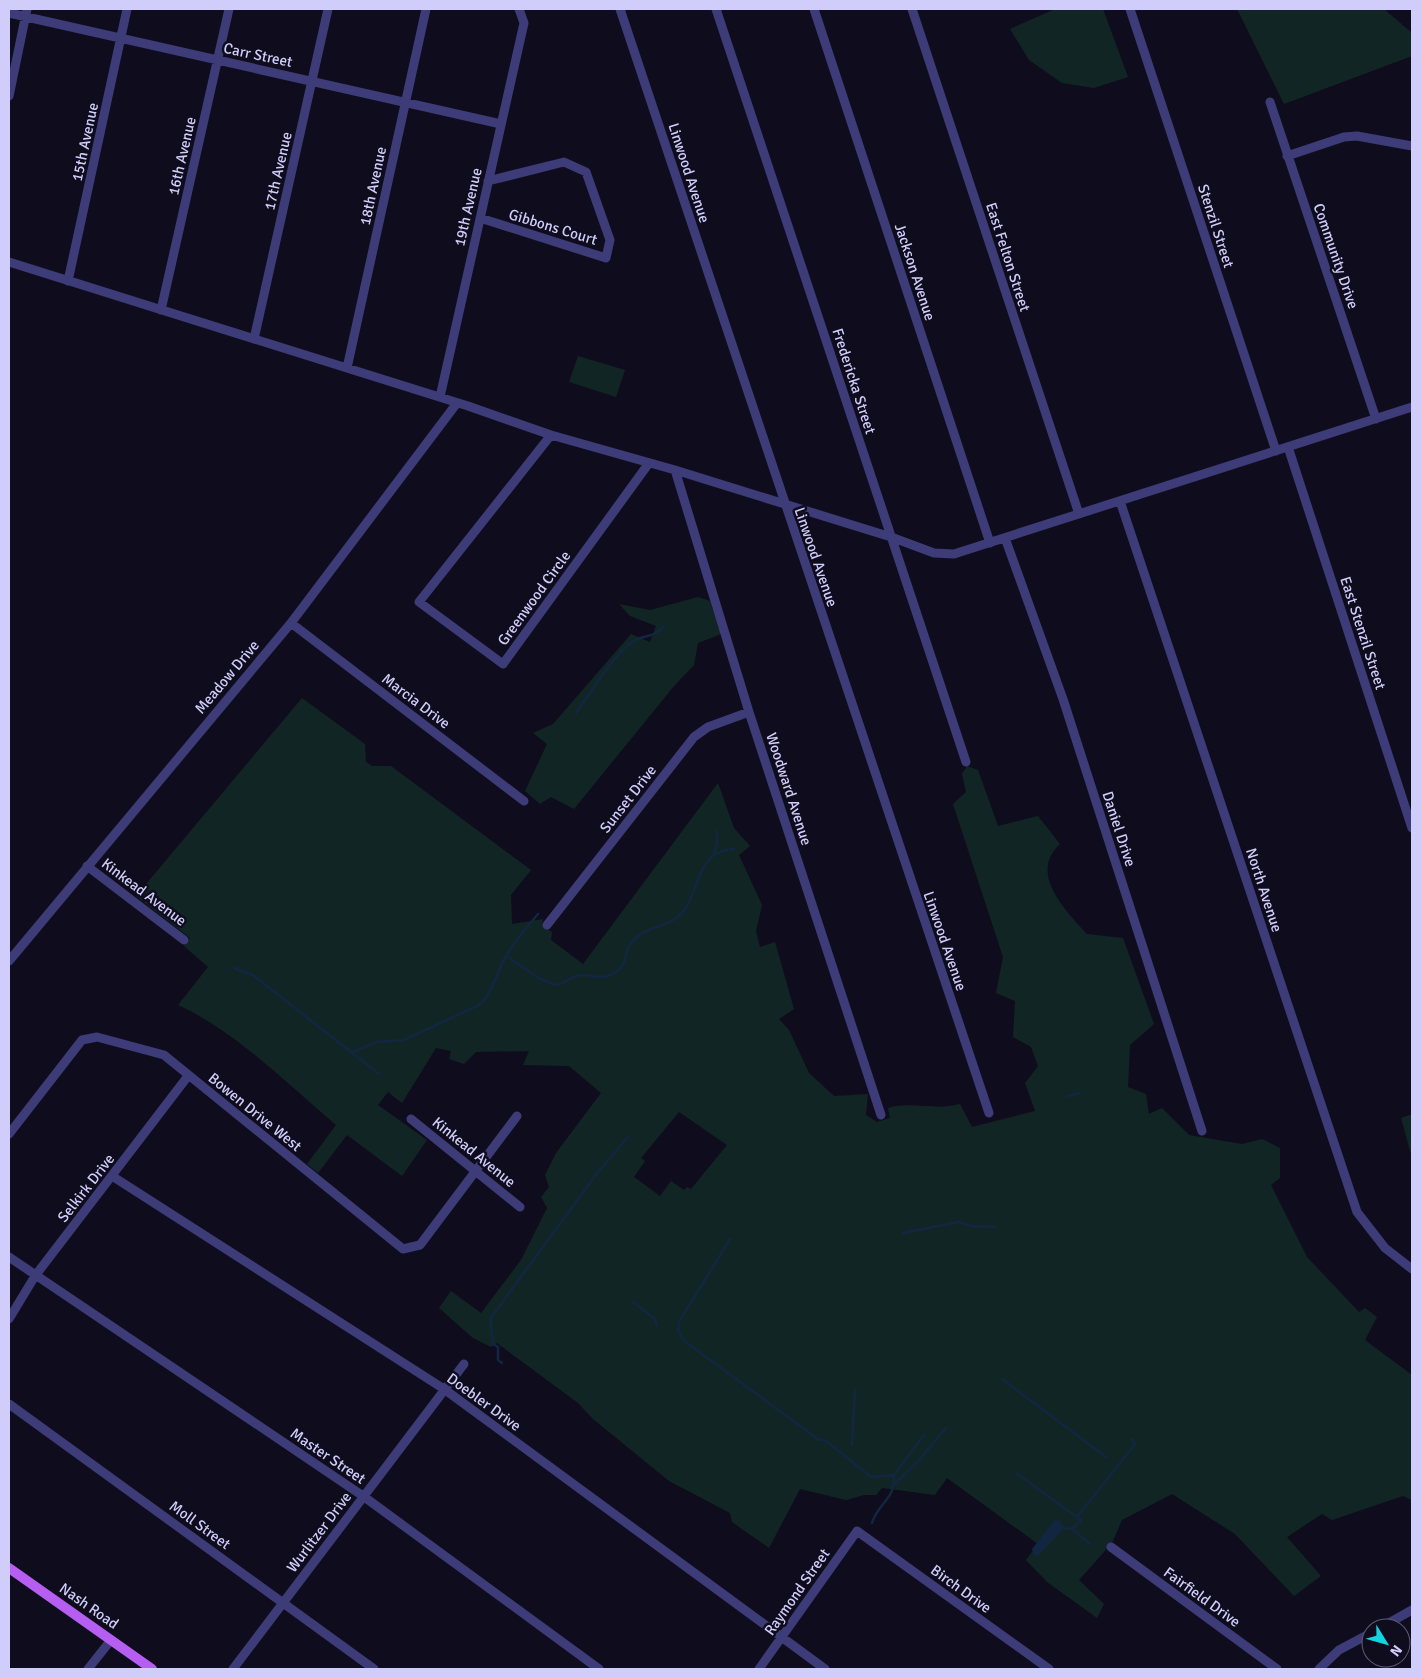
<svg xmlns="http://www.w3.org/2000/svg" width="1421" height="1678" viewBox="0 0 1421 1678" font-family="Signika,sans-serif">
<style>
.green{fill:#112624;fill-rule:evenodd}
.water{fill:#122641}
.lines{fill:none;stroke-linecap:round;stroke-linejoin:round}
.stream{stroke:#122641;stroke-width:2.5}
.minor{stroke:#3d3c78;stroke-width:9}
.major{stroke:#b55ef1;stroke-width:10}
.labels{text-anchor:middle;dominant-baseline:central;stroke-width:5;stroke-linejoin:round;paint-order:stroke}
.street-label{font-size:15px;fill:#d1cdfb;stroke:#0f0d1d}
</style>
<rect width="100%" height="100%" fill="#0f0d1d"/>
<path class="green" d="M1055,9H1103L1128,77L1094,88L1062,83L1029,60L1010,29Z
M1237,9H1384L1412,33V56L1284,104Z
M578,356L625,370L616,397L569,382Z
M698,597L710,601L721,634L698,643L694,665L674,686L574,809L551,797L540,804L525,791L547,744L533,733L553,724L631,634L650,642L656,626L630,616L619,604L650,610Z
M302,698L365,744L366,762L372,766H391L531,870L511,895L512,924L543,919L542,925L552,932L551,940L583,964L718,783L734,828L750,846L739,855L762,905L756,931L760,947L775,942L794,1009L779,1019L789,1030L809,1073L834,1096L868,1094L866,1115L877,1122L890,1118L888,1108C913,1101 934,1111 960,1104L972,1127L1035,1111L1025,1083L1038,1066L1031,1047L1013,1037L1015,1001L996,993L1003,957L953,804L966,792L962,774L967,766L978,770L998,826L1038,816L1060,844C1028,873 1065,910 1087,934L1123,938L1154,1024L1130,1045L1128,1087L1146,1094L1149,1114L1162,1108L1189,1135L1242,1144L1262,1139L1280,1148V1178L1271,1185L1307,1257L1359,1312L1365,1308L1377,1317L1365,1340L1412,1375V1500L1403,1496L1332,1520L1322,1514L1287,1537L1321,1576L1294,1596L1235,1534L1172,1494L1122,1520L1112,1543L1079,1580L1104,1604L1097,1618L1047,1582L1026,1560L1038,1544L947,1478L935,1495L882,1488L876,1495H864L846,1500L800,1489L769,1548L732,1522L730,1513L669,1481L593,1419L578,1403L497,1343L491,1347L473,1338L439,1308L451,1291L481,1313L521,1260L547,1208L541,1197L549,1187L545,1175L556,1153L601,1093L569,1066L523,1065L529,1051L476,1052L464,1064L449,1059L451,1051L436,1048L402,1103L388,1092L378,1105L427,1140L402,1176L347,1135L318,1173L307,1164L336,1125C290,1086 234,1030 178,1005L208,967L184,946L190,938L136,896ZM679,1112L727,1145L691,1189L687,1187L684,1190L671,1181L660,1196L634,1177L645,1161L641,1158Z
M1412,1114V1158L1401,1118Z"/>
<path class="water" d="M1059,1520L1064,1528L1039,1555H1034L1032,1549L1054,1521Z"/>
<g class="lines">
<path class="stream" d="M576,713C589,695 616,651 634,641C647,633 651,640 664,626
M714,855L717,842V831
M506,956L540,979L557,985C565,983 574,975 582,975C591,975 599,979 608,976C629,969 622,955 631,943C645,924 672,929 685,909C701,885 697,851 734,849
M234,968L253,975L379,1074
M353,1052L377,1042L404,1040L479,1005C494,992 495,975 505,958C514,942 526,928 538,914
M1069,1096L1080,1093
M903,1233L958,1222L971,1226L995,1227
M730,1239L679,1322L678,1330L683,1340L819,1440H825L871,1477L894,1475
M633,1302L654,1318L657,1326
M502,1363L498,1360V1347L493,1344L490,1319L598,1172L629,1136
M1002,1379L1106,1457
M852,1445L855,1390
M1016,1473L1081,1520L1072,1529L1090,1544
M895,1484L918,1461L946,1428
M1077,1517L1135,1444L1132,1439
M872,1523C878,1503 896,1499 894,1475L924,1435
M1064,1528L1072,1529"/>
<path class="minor" d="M620,9L989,1113
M716,9L966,762
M814,9L990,543
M912,9L1079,514
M1130,9L1276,451
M9,13L501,124
M9,96L27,9
M1270,102L1376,419
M1287,156L1344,137L1357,136L1412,146
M480,218L606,258L610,240L586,172L564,162L488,181
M9,262L468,406L551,435L675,470L891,537L934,553L954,554L1412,407
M68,281L127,9
M161,310L229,9
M254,339L328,9
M347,368L426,9
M440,397L524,23L519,9
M551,435L419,602L503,664L649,463
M1288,447L1412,828
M675,470L749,712L881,1115
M1120,501L1357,1212L1385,1248L1412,1269
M1005,538L1063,699L1202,1131
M291,623L524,801
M87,866L184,940
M547,925L694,737L708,727L749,712
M9,961L291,623L457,403
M411,1119L520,1207
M9,1134L82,1040L97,1037L164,1055L403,1249L420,1245L517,1116
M112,1176L444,1389L825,1669
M9,1257L363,1496L599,1669
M9,1319L35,1276L188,1076
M9,1404L374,1669
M1111,1547L1277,1669
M1380,1628L1412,1610
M88,1669L111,1640
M233,1669L464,1364
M759,1669L857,1531L1049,1669
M1319,1669L1339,1650L1371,1633"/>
<path class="major" d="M9,1568L152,1669"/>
</g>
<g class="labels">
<g class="street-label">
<text transform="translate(258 55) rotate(12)">Carr Street</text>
<text transform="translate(85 142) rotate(-78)">15th Avenue</text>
<text transform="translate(182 156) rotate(-77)">16th Avenue</text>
<text transform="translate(278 171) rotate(-77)">17th Avenue</text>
<text transform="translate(689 173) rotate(72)">Linwood Avenue</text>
<text transform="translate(373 186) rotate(-78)">18th Avenue</text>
<text transform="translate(468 207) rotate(-77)">19th Avenue</text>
<text transform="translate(1216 226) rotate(72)">Stenzil Street</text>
<text transform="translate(553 227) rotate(17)">Gibbons Court</text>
<text transform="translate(1336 256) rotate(71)">Community Drive</text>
<text transform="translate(1008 257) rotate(72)">East Felton Street</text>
<text transform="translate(915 272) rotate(72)">Jackson Avenue</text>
<text transform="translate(854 381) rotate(72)">Fredericka Street</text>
<text transform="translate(816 557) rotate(71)">Linwood Avenue</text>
<text transform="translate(534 598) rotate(-54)">Greenwood Circle</text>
<text transform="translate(1363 633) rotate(72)">East Stenzil Street</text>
<text transform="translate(227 677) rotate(-50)">Meadow Drive</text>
<text transform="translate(416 701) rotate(37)">Marcia Drive</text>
<text transform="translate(789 789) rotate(72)">Woodward Avenue</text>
<text transform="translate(628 799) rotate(-52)">Sunset Drive</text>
<text transform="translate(1119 829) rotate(72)">Daniel Drive</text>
<text transform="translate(1264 890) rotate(72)">North Avenue</text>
<text transform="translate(144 892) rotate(37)">Kinkead Avenue</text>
<text transform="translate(945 941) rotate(71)">Linwood Avenue</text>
<text transform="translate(255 1112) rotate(39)">Bowen Drive West</text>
<text transform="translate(474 1152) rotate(39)">Kinkead Avenue</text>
<text transform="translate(86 1188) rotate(-52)">Selkirk Drive</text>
<text transform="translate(484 1402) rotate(36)">Doebler Drive</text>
<text transform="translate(328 1456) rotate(34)">Master Street</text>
<text transform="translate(200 1525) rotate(36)">Moll Street</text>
<text transform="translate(319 1532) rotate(-53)">Wurlitzer Drive</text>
<text transform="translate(961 1589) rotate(36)">Birch Drive</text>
<text transform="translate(797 1592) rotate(-55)">Raymond Street</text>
<text transform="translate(1202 1597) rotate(36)">Fairfield Drive</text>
<text transform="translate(89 1606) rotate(35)">Nash Road</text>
</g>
</g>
<rect width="1421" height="1678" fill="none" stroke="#d1cdfb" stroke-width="20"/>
<g transform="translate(1386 1643) rotate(127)"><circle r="24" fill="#0f0d1d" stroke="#5d5a76"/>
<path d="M0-4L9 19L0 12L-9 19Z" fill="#14d3e0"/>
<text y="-8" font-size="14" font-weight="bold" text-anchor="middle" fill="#d1cdfb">N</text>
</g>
</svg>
